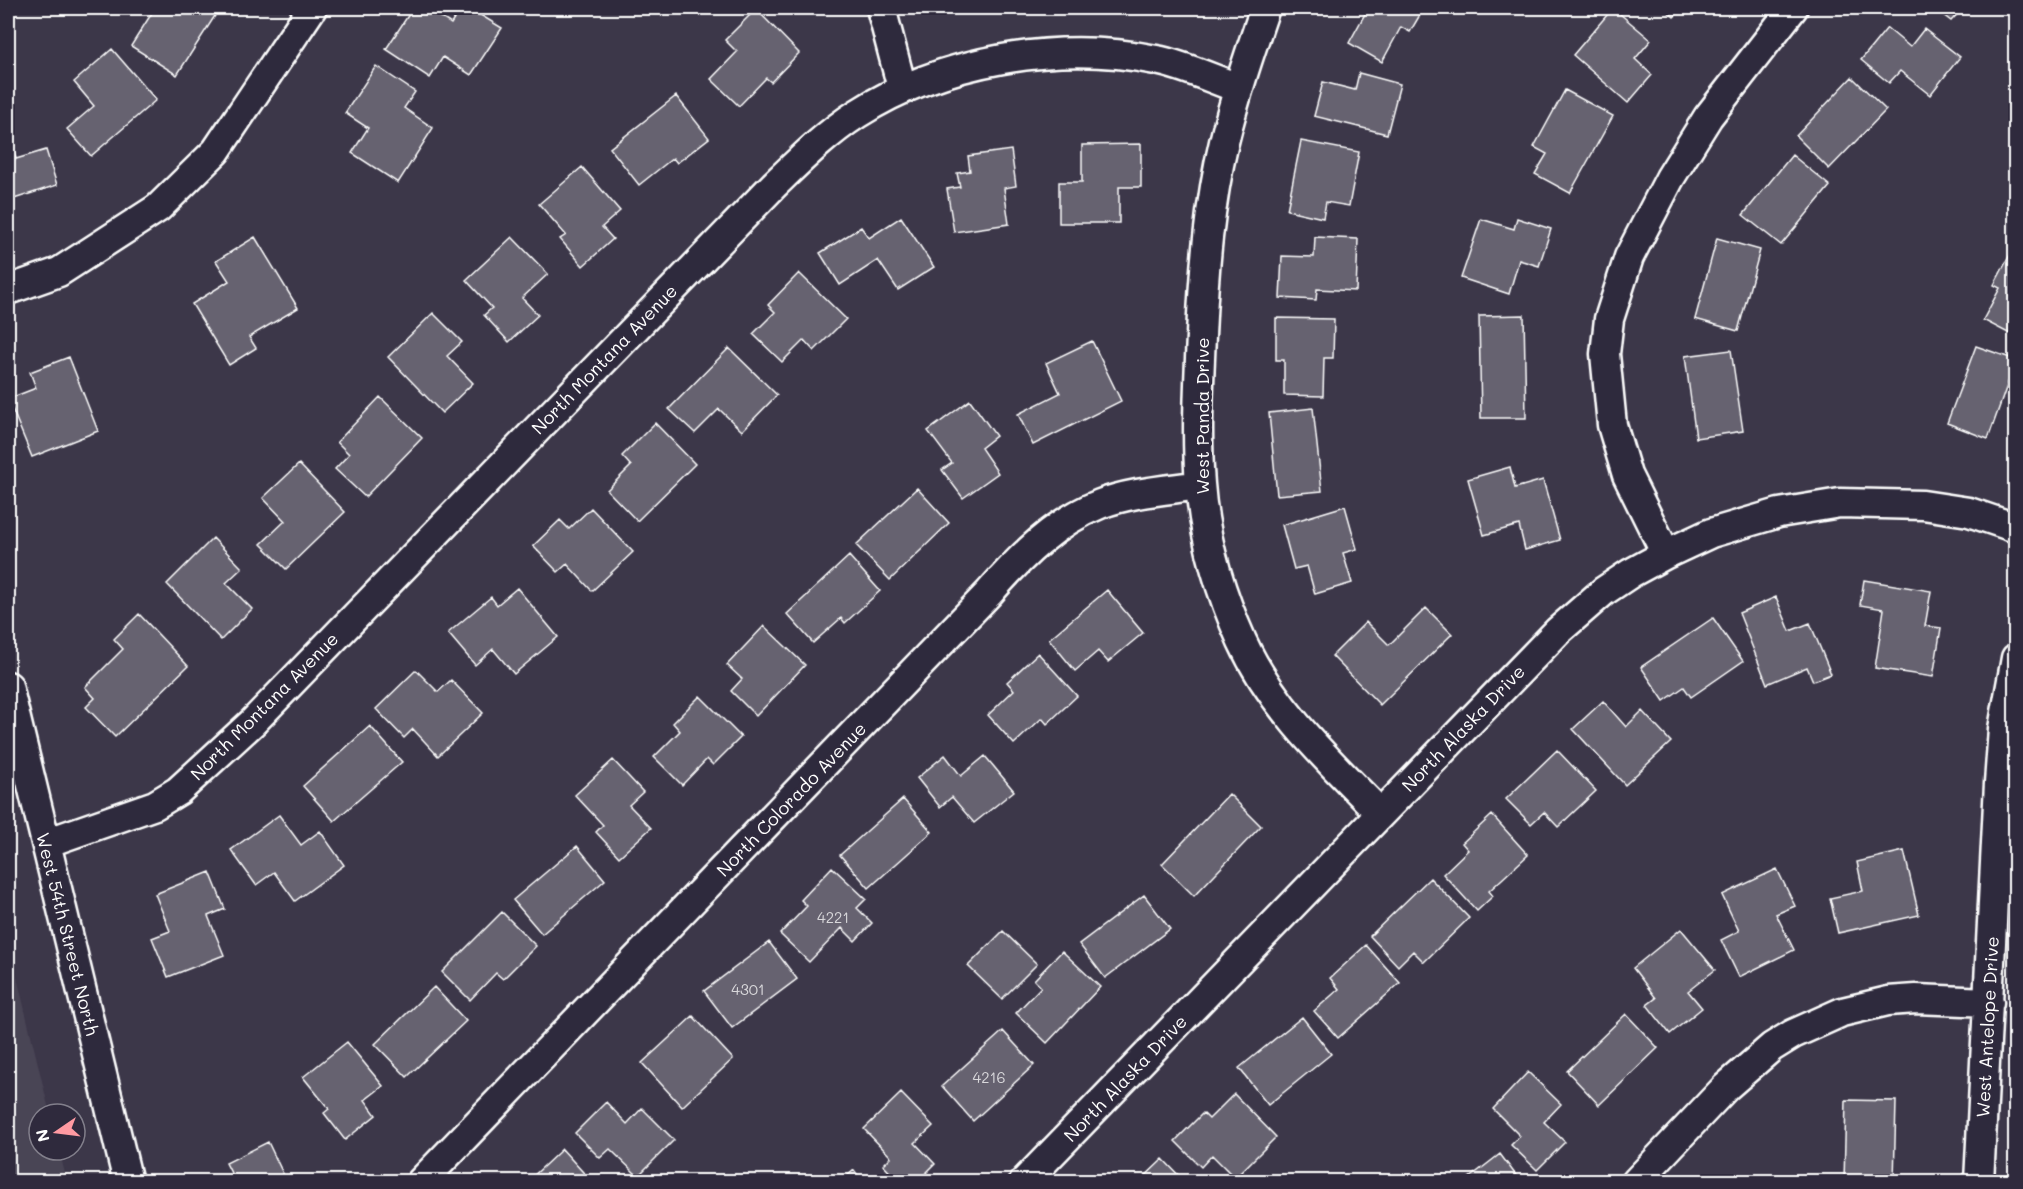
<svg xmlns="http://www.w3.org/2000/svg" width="2023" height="1189" viewBox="0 0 2023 1189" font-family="Mali,sans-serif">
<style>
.built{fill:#494455}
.building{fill:#666270;stroke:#fff;stroke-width:1.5}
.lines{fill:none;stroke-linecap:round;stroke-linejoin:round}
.minor-casing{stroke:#fff;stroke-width:33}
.minor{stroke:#2f2a3d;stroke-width:28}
.labels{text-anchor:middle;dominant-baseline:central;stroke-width:6;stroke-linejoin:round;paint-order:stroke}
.number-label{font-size:15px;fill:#d9d8db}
.street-label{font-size:18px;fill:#fff;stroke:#2f2a3d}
</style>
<rect width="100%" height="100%" fill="#3c3749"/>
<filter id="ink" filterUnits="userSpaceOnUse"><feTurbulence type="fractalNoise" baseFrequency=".0167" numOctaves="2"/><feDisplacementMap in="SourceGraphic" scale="12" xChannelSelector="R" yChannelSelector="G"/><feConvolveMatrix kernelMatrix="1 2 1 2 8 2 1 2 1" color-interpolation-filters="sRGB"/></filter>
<g filter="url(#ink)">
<path class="built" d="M8,940L50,1114H39V1150H59L67,1181H8Z"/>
<path class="building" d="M155,8H220L177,75L131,46Z
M413,8H426L451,24L461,8H469L502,28L471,75L443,57L430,78L386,49Z
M1363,8H1424L1410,32L1401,27L1382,62L1349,43L1367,10Z
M1613,8L1651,40L1635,59L1652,75L1628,103L1573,55Z
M1664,8H1683L1674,17Z
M1934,8H1963L1951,21Z
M756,9L799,53L771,82L766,78L739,106L711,79L737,52L725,40Z
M1887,28L1910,47L1924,29L1960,57L1930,95L1900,71L1889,83L1861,60Z
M112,49L156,100L91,156L67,129L94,106L74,82Z
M376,66L415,92L404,108L433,128L398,183L352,153L368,128L345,113Z
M1359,73L1400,84L1387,134L1314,116L1323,82L1355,90Z
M1852,77L1886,110L1829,169L1796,136Z
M1565,90L1613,116L1570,193L1535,174L1547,154L1534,147Z
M676,96L709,138L677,163L673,158L639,185L610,148Z
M8,130L16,159L46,150L57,185L8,201Z
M1301,141L1359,152L1349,206L1326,202L1323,218L1287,210Z
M1141,144V187H1119V223H1059V182H1082V145Z
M1011,150L1016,186L1004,188L1009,224L954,232L947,189L960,187L957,173L970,171L968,156Z
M1792,155L1830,186L1781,245L1743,215Z
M582,167L620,211L602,227L613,239L583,266L560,239L566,235L539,204Z
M901,217L934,267L898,290L878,260L840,285L820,253L861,227L869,238Z
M1517,218L1551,229L1539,266L1519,260L1509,294L1461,278L1481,219L1514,229Z
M255,237L298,308L249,337L256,348L229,365L192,304L229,281L216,261Z
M512,237L548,274L522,298L538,315L509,342L484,315L492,308L466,280Z
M1315,237L1358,239L1356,291L1317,289L1316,300L1280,298L1282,256L1314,257Z
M1717,238L1760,250L1738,331L1695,319Z
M2013,249L2016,251V337L1983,320L2000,288L1994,285Z
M799,273L846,319L814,351L804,340L782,362L753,334L775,312L768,305Z
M433,313L462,342L447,356L473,383L442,413L388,357Z
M1524,315L1526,418H1481L1479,316Z
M1276,318L1334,319L1333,358H1324L1323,396L1284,395V360H1276Z
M1092,341L1121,401L1033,445L1018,414L1060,393L1046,363Z
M1976,346L2016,360L1988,439L1947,423Z
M729,348L777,395L742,431L719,409L695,433L669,409Z
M1731,350L1743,431L1696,438L1685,356Z
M69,357L98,431L32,457L8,399L36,388L30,372Z
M380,397L422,438L365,497L335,469L349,454L337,442Z
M970,400L996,436L981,448L998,473L963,498L942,470L952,463L928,431Z
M1313,408L1322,491L1277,495L1269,413Z
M655,423L695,464L637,521L607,490L631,466L622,456Z
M299,464L345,512L286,569L261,544L285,521L263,498Z
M1510,467L1515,488L1543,480L1560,540L1525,550L1519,525L1484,535L1468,479Z
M917,488L949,523L890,580L856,545Z
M1345,506L1357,549L1343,553L1352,583L1315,594L1307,566L1294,569L1282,525Z
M591,508L633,552L592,591L567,564L558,572L533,546L560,520L569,529Z
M213,538L242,568L226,583L252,609L221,640L167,584Z
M849,556L880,591L845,623L841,618L813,643L787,614Z
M1864,580L1931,591L1925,626L1941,628L1933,677L1875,668L1884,609L1860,605Z
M517,588L558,637L514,674L493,649L475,665L448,633L491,597L497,605Z
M1107,590L1143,633L1108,662L1098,651L1075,671L1049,639Z
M1776,597L1790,631L1810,623L1831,674L1813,681L1807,667L1767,684L1739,613Z
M1426,608L1452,634L1380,705L1332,656L1366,622L1389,645Z
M139,614L188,666L115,737L86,707L95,698L85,687L123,649L114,639Z
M1713,618L1743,661L1691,697L1684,687L1664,701L1641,667Z
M764,626L805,665L756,716L731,691L742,679L727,665Z
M1038,653L1077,696L1047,724L1042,718L1014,744L988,715L1014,690L1007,682Z
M416,670L438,692L451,680L483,713L438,756L413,729L404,738L376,709Z
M700,696L741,737L713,765L707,759L682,785L654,757L680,731L673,723Z
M1603,701L1626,727L1642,711L1671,742L1625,785L1573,729Z
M370,726L402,762L334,821L303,786Z
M1557,750L1596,791L1558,827L1544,812L1531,824L1506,799Z
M945,755L961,776L985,756L1014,791L974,823L952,797L940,807L917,778Z
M613,760L643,792L629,805L651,828L619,857L596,832L603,825L575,795Z
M1229,794L1261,826L1194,896L1162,864Z
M903,799L932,832L869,888L840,855Z
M279,815L301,845L320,831L344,865L295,901L274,872L256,885L231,850Z
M1492,815L1528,855L1489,891L1493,896L1477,911L1443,874L1468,850L1462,843Z
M577,846L605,880L542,934L513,900Z
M1904,851L1919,915L1838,933L1830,898L1863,891L1857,862Z
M832,867L866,899L857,908L872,923L855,941L842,928L809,962L780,934L807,906L801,900Z
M1777,869L1795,906L1776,914L1794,950L1739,977L1721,940L1739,931L1722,895Z
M210,872L225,909L208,916L224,955L168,977L152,938L170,931L155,894Z
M1430,878L1469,918L1424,962L1413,951L1398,966L1370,936Z
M1144,895L1170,929L1105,978L1079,944Z
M502,912L536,946L503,979L496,973L470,1000L442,972Z
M1681,929L1715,970L1688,991L1702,1008L1670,1034L1647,1005L1656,998L1633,968Z
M1003,931L1037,964L1002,999L968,966Z
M769,942L797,979L732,1028L704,991Z
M1366,945L1400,983L1338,1038L1314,1011L1339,989L1330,978Z
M1062,951L1100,987L1047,1043L1016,1013L1041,987L1034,980Z
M434,987L466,1021L407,1077L375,1044Z
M1626,1014L1658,1048L1599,1105L1567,1071Z
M693,1016L733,1059L682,1107L642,1063Z
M1302,1017L1331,1054L1268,1105L1239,1068Z
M1003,1031L1034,1065L973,1121L942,1086Z
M347,1042L383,1086L365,1100L376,1115L345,1140L324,1113L329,1109L303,1077Z
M1528,1072L1561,1104L1544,1122L1565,1142L1537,1170L1511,1145L1520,1136L1493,1109Z
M901,1093L933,1126L915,1143L935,1164L917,1182H899L883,1165L891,1157L864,1129Z
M1234,1094L1276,1137L1235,1178L1212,1155L1201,1167L1175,1141L1203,1113L1209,1119Z
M1846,1100L1896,1101L1894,1182H1844Z
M606,1102L627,1124L642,1108L674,1140L638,1176L610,1149L600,1158L575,1133Z
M268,1142L287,1182H233L235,1181L226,1163Z
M562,1149L592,1182H527Z
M1500,1154L1521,1182H1464Z
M1163,1159L1185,1182H1139Z
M854,1170L863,1182H840Z"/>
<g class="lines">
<defs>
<path id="minor" d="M881,8L902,88
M1265,8C1250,52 1235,96 1224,142C1209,205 1204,270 1201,335C1199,384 1196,435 1200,484C1204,538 1220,592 1242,641C1273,709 1329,761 1380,813
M8,290L59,272L158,208L216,151L312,8
M1666,554L1627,475L1612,425L1605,354L1609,319L1629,257L1670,178L1708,117L1793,8
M8,686L128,1182
M46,843L155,805L178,791L252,723L774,185C800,160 826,134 857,114C941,60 1058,40 1156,60C1183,65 1212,79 1238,88
M421,1182L989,593C1021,556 1055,522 1100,504C1131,492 1167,490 1200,485
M1024,1182L1558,631L1604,591L1631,573L1666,554L1711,533L1779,513L1840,503L1923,505L1969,512L2016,528
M1636,1182L1726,1087L1772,1047L1793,1034L1842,1012L1888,1001L1916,999L1989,1002
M1979,1182L1999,783L2003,729L2016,658"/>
</defs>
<use href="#minor" class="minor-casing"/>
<use href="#minor" class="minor"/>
</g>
</g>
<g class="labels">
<g class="number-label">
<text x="833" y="917">4221</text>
<text x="748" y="989">4301</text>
<text x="989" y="1077">4216</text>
</g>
<g class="street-label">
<text transform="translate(604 359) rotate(-46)">North Montana Avenue</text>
<text transform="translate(1202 416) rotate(-90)">West Panda Drive</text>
<text transform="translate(264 706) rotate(-45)">North Montana Avenue</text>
<text transform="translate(1463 728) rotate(-46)">North Alaska Drive</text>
<text transform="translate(791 799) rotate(-46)">North Colorado Avenue</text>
<text transform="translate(68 934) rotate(76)">West 54th Street North</text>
<text transform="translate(1987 1027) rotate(-87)">West Antelope Drive</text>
<text transform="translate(1125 1078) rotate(-46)">North Alaska Drive</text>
</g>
</g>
<rect width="2023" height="1189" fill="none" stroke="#2f2a3d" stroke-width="30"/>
<rect x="15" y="15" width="1993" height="1159" fill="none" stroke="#fff" stroke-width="2" filter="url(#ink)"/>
<g transform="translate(57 1132) rotate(256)"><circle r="28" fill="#2f2a3d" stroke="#827f8b" stroke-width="1.5"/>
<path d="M0-4.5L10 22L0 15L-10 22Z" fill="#ff9aa2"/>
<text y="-9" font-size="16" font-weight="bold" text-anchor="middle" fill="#ffffff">N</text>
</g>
</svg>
